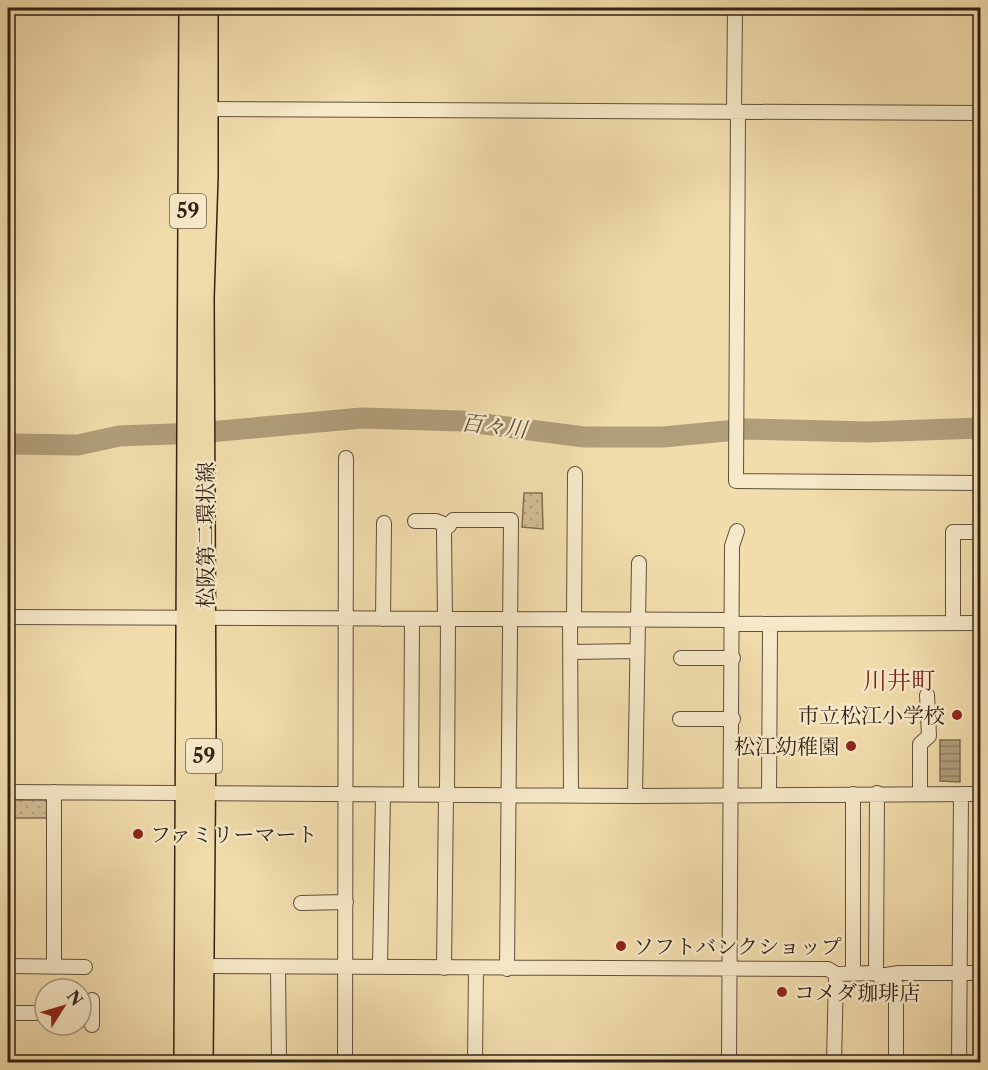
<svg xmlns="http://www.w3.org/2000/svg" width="988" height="1070" viewBox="0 0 988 1070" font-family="'Libre Caslon Text','Noto Serif JP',serif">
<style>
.park{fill:url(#park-dots);stroke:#826f54;stroke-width:1.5}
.water{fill:url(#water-rules);stroke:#7e6c52;stroke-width:1.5}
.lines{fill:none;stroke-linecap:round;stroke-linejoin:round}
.river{stroke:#b09d79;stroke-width:21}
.minor-casing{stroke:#62503c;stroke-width:16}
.primary-casing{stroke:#322217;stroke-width:24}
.minor{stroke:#f6e8c8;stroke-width:14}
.primary{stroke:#f1dcab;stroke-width:21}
.poi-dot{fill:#8f2418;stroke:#f6e8c8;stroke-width:2}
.labels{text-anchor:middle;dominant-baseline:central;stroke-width:5;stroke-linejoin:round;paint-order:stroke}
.shield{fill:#f6e8c8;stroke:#6d5d4c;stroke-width:1.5}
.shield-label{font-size:20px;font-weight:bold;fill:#322217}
.street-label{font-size:21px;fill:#322217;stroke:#f6e8c8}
.poi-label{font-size:21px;fill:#322217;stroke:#f6e8c8;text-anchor:start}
.water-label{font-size:22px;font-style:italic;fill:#5e4d39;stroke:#f6e8c8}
.quarter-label{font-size:24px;fill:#7a1f14;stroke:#f6e8c8}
</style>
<defs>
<pattern id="park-dots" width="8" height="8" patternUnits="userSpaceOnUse" patternTransform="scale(1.5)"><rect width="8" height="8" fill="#d1bc92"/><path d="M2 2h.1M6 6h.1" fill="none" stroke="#b4a17d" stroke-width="1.8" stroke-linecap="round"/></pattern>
<pattern id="water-rules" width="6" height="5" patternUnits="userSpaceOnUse" patternTransform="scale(1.5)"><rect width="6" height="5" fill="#b09d79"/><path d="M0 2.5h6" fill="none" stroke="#908062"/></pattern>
</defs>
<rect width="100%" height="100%" fill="#f1dcab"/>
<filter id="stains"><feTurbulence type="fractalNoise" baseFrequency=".00333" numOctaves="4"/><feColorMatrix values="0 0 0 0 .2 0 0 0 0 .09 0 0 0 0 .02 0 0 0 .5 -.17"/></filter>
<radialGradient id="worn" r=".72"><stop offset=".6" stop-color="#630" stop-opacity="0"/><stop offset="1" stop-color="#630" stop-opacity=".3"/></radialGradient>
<path class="park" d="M524,493H542L543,529L522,527Z
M8,800H49V818H8Z"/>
<path class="water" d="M940,740H960V782L940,781Z"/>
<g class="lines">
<path class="river" d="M8,444L78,445L119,436L198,433L362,418L461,421L584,437H663L747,429L868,432L980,428"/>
<defs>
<path id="minor" d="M208,109L980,113
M734,111L735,8
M736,479L738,111
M736,481L980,483
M415,521H436L449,526
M8,617L732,620
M383,619L384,523
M445,619L444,531L453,520H511L507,969
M570,619L571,795
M574,619L575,474
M953,623V532H980
M732,624L980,623
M571,652L637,651
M681,658H733
M680,719H733
M8,792L635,796L980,794
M920,793V744L929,736L927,695
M411,794L412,619
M447,795L448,619
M769,795L770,631
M635,796L639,563
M301,903L346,902
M8,966L85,967
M201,966L828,969L836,974L876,973L879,976L899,973H980
M380,966L383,795
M54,967V792
M278,968L279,1062
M444,968L446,795
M876,973L877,793
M853,974V794
M892,976L896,985V1062
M8,1013H45
M92,1025V1000
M345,1062L346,458
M475,1062L476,968
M729,1062L732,546L737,531
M834,1062L836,974
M959,1062L961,794"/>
<path id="primary" d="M185,1062L190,8
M202,1062L205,728L203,298L207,176V8"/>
</defs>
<use href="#minor" class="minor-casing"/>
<use href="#primary" class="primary-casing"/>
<use href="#minor" class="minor"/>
<use href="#primary" class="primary"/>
</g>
<g class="poi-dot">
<circle cx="957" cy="715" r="6"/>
<circle cx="851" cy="746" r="6"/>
<circle cx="138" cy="834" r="6"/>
<circle cx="621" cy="946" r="6"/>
<circle cx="782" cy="992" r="6"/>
</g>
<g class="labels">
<g class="shield">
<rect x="170" y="194" width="36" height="34" rx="4.5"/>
<rect x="186" y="739" width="36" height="34" rx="4.5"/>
</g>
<g class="shield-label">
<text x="188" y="211">59</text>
<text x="204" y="756">59</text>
</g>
<g class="street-label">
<text transform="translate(205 535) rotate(-90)">松阪第二環状線</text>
</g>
<g class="poi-label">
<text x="945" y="715" text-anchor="end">市立松江小学校</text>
<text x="839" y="746" text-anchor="end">松江幼稚園</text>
<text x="150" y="834">ファミリーマート</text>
<text x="633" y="946">ソフトバンクショップ</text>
<text x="794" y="992">コメダ珈琲店</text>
</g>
<g class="water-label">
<text transform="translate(494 426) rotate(7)">百々川</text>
</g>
<g class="quarter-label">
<text x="899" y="680">川井町</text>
</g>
</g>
<rect width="988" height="1070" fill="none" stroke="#f1dcab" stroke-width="30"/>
<rect x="9" y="9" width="970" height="1052" fill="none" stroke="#322217" stroke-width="3"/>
<rect x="15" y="15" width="958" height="1040" fill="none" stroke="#322217" stroke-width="1.5"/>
<g transform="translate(63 1007) rotate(53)"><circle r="28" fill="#f6e8c8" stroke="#a89981" stroke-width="1.5"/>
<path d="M0-4.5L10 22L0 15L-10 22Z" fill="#8f2418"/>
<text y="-9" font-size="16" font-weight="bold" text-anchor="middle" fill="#322217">N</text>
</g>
<rect width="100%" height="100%" filter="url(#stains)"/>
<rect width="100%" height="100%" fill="url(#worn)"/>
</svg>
